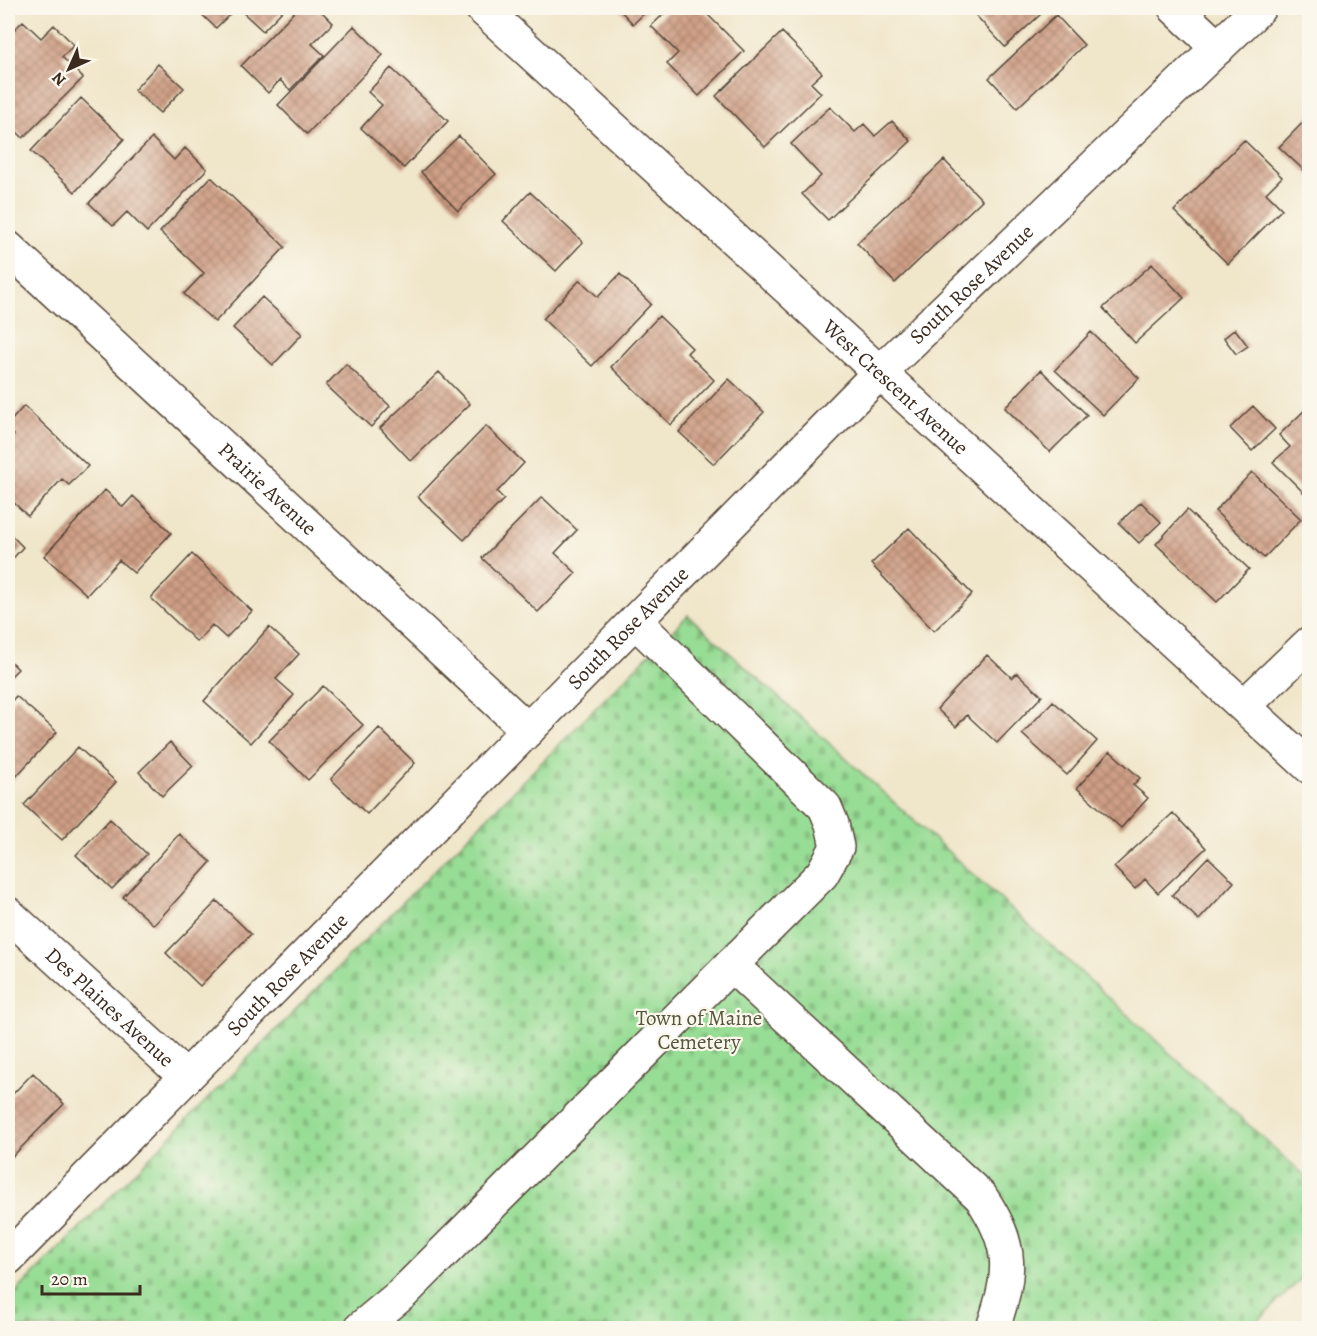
<svg xmlns="http://www.w3.org/2000/svg" width="1317" height="1336" viewBox="0 0 1317 1336" font-family="Alegreya,serif">
<style>
.cemetery{fill:url(#cemetery-stones);stroke:#6a845a;stroke-width:1.5}
.building{fill:url(#building-cross-hatch)}
.lines{fill:none;stroke-linecap:round;stroke-linejoin:round}
.minor-casing{stroke:#564638;stroke-width:36}
.minor{stroke:#fff;stroke-width:33}
.labels{text-anchor:middle;dominant-baseline:central;stroke-width:4.5;stroke-linejoin:round;paint-order:stroke}
.street-label{font-size:21px;fill:#3b2a1e;stroke:#fbf7ec}
.park-label{font-size:21px;fill:#52573c;stroke:#fbf7ec}
</style>
<defs>
<pattern id="cemetery-stones" width="16" height="16" patternUnits="userSpaceOnUse" patternTransform="scale(1.5)"><rect width="16" height="16" fill="#98dd95"/><path d="M2 7V4a2 2 0 0 1 4 0v3zM10 15v-3a2 2 0 0 1 4 0v3z" fill="#84be80"/></pattern>
<pattern id="building-cross-hatch" width="8" height="8" patternUnits="userSpaceOnUse" patternTransform="scale(1.5)"><rect width="8" height="8" fill="#cf9e85"/><path d="M0 0l8 8M0 8l8-8" fill="none" stroke="#a9816c"/></pattern>
</defs>
<rect width="100%" height="100%" fill="#fbf7ec"/>
<filter id="ink" filterUnits="userSpaceOnUse"><feTurbulence type="fractalNoise" baseFrequency=".0167" numOctaves="2"/><feDisplacementMap in="SourceGraphic" scale="12" xChannelSelector="R" yChannelSelector="G"/><feConvolveMatrix kernelMatrix="1 2 1 2 8 2 1 2 1" color-interpolation-filters="sRGB"/></filter>
<filter id="wash" filterUnits="userSpaceOnUse"><feTurbulence type="fractalNoise" baseFrequency=".008" numOctaves="4" result="noise"/><feDisplacementMap in="SourceGraphic" scale="24" xChannelSelector="R" yChannelSelector="G"/><feGaussianBlur stdDeviation="1.35" result="paint"/><feColorMatrix in="noise" values="0 0 0 0 0 0 0 0 0 0 0 0 0 0 0 0 0 1.4 0 .05"/><feComposite in="paint" operator="in"/></filter>
<g filter="url(#wash)">
<rect width="100%" height="100%" fill="#f0e6ca"/>
<path class="cemetery" d="M688,615L1309,1180V1271L1251,1328H8V1300Z"/>
<g id="blocks">
<path class="building" d="M195,8H236L216,28Z
M238,8H285L263,31Z
M298,8H318L333,23L312,44L324,55L290,90L280,80L268,93L241,66Z
M618,8H650L633,24Z
M670,8H701L744,51L699,96L667,64L678,53L651,26Z
M969,8H1035L1041,14L1005,47Z
M1056,15L1084,45L1017,108L989,78Z
M23,21L41,38L54,25L74,45L62,57L83,78L23,138L8,123V36Z
M354,26L383,55L307,134L278,105Z
M782,32L822,73L811,83L821,93L765,147L716,96Z
M158,64L184,88L160,113L134,90Z
M391,68L448,121L404,168L361,128L382,105L368,92Z
M81,98L124,139L75,192L31,151Z
M830,107L855,132L864,124L875,136L892,121L911,141L828,220L802,194L821,176L791,144Z
M1310,115V176L1279,147Z
M459,136L496,174L458,211L421,172Z
M152,138L174,160L185,148L207,169L147,232L127,212L113,226L89,203Z
M1244,140L1282,177L1266,193L1282,209L1228,264L1174,211Z
M944,160L982,200L895,283L857,243Z
M211,177L285,247L215,322L184,294L204,273L160,232Z
M530,192L583,242L556,271L503,221Z
M1152,264L1184,298L1135,343L1103,308Z
M620,274L651,304L592,366L543,319L580,280L598,297Z
M262,297L302,334L273,365L233,328Z
M659,316L692,348L687,353L714,380L671,425L611,367Z
M1235,329L1248,346L1236,354L1224,338Z
M1091,332L1139,378L1103,415L1055,370Z
M346,364L390,406L371,427L326,385Z
M1041,370L1087,415L1050,452L1005,408Z
M439,372L470,404L411,461L380,428Z
M729,379L764,412L714,464L679,432Z
M1310,405V499L1273,462L1290,447L1279,435Z
M24,406L88,466L69,485L62,479L28,516L10,499L8,501V441L14,435L8,429V424Z
M1253,406L1275,429L1252,451L1230,428Z
M486,426L524,463L497,492L504,499L464,540L418,497Z
M1252,472L1301,519L1264,558L1215,511Z
M105,490L123,507L133,496L171,533L134,573L119,560L87,595L44,556Z
M542,497L577,530L555,553L576,573L538,612L482,558Z
M1141,502L1161,522L1139,543L1119,523Z
M1187,510L1249,569L1217,602L1156,544Z
M909,528L972,594L934,631L871,564Z
M8,532L23,547L8,564Z
M192,554L252,611L226,638L212,625L197,642L151,598Z
M269,627L299,654L276,679L294,695L251,743L204,701Z
M987,655L1012,678L1017,673L1042,696L997,743L967,715L956,727L937,709Z
M8,659L18,669L8,679Z
M323,686L363,725L308,780L269,741Z
M16,696L57,732L11,782L8,778V705Z
M1053,701L1097,741L1067,775L1022,734Z
M379,728L415,763L367,814L331,779Z
M170,742L193,766L162,796L139,772Z
M78,747L116,782L62,840L24,805Z
M1110,751L1140,778L1133,785L1148,798L1121,828L1077,788Z
M1173,813L1206,848L1158,893L1145,879L1135,889L1114,867Z
M110,819L147,854L112,889L76,855Z
M179,834L211,862L154,925L123,897Z
M1208,857L1234,882L1199,920L1172,895Z
M217,901L251,934L200,986L166,953Z
M33,1073L64,1104L11,1158L8,1155V1099Z"/>
</g>
</g>
<g filter="url(#ink)">
<use href="#blocks" fill-opacity="0" stroke="#564638" stroke-width="1.5"/>
<g class="lines">
<defs>
<g id="minor">
<path id="s1" d="M482,8L1310,767"/>
<path d="M1175,8L1218,48"/>
<path id="s2" d="M8,248L528,730"/>
<path d="M1244,706L1310,643"/>
<path id="s3" d="M8,914L186,1077"/>
<path d="M731,965L981,1197C1015,1248 1011,1273 993,1328"/>
<path id="s4" d="M8,1258L880,372L1259,8"/>
<path d="M361,1328L403,1293L822,874L837,847L832,824L825,807L635,621"/>
</g>
</defs>
<use href="#minor" class="minor-casing"/>
<use href="#minor" class="minor"/>
</g>
</g>
<g class="labels">
<g class="street-label">
<text stroke="none"><textPath href="#s4" startOffset="1370">South Rose Avenue</textPath></text>
<text stroke="none"><textPath href="#s1" startOffset="561">West Crescent Avenue</textPath></text>
<text stroke="none"><textPath href="#s2" startOffset="354">Prairie Avenue</textPath></text>
<text stroke="none"><textPath href="#s4" startOffset="884">South Rose Avenue</textPath></text>
<text stroke="none"><textPath href="#s4" startOffset="398">South Rose Avenue</textPath></text>
<text stroke="none"><textPath href="#s3" startOffset="138">Des Plaines Avenue</textPath></text>
</g>
<g class="park-label">
<text x="699" y="1018">Town of Maine<tspan x="699" dy="24">Cemetery</tspan></text>
</g>
</g>
<rect width="1317" height="1336" fill="none" stroke="#fbf7ec" stroke-width="30"/>
<g transform="translate(69 69) rotate(225)" stroke="#fbf7ec" stroke-width="4.5" paint-order="stroke">
<path d="M0-4.5L10 22L0 15L-10 22Z" fill="#3b2a1e"/>
<text y="-9" font-size="16" font-weight="bold" text-anchor="middle" fill="#3b2a1e">N</text>
</g>
<path d="M42 1285v9h98v-9" fill="none" stroke="#3b2a1e" stroke-width="3"/>
<text x="51" y="1285" font-size="18" fill="#3b2a1e" stroke="#fbf7ec" stroke-width="4.5" paint-order="stroke">20 m</text>
</svg>
